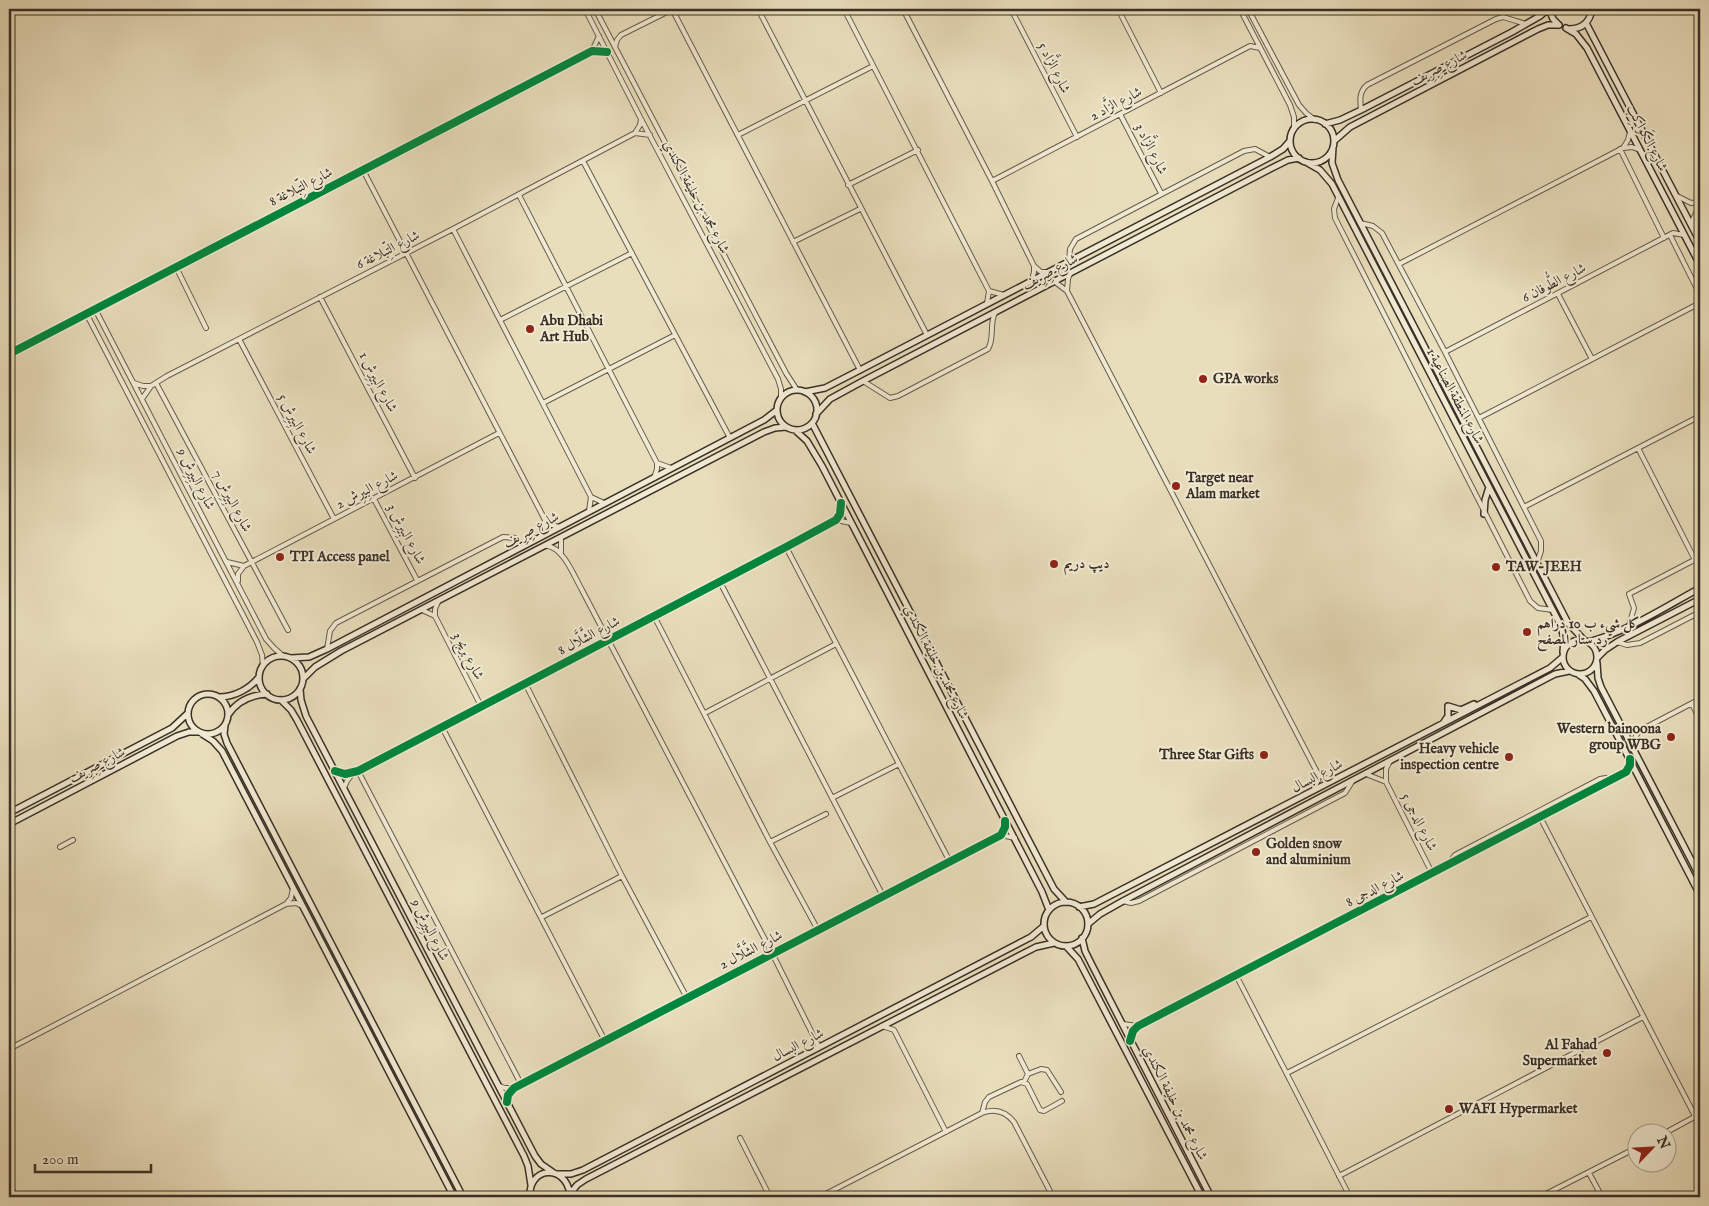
<svg xmlns="http://www.w3.org/2000/svg" width="1709" height="1206" viewBox="0 0 1709 1206" font-family="'IM FELL English',Amiri,serif">
<style>
.lines{fill:none;stroke-linecap:round;stroke-linejoin:round}
.street-casing{stroke:#665c4c;stroke-width:6}
.secondary-casing{stroke:#3a3027;stroke-width:8}
.street{stroke:#f1ead3;stroke-width:4}
.secondary{stroke:#f1ead3;stroke-width:5}
.cycleway-casing{stroke:#f1ead3;stroke-width:11}
.cycleway{stroke:#00873e;stroke-width:8}
.poi-dot{fill:#8f2418;stroke:#f1ead3;stroke-width:2}
.labels{text-anchor:middle;dominant-baseline:central;stroke-width:4;stroke-linejoin:round;paint-order:stroke}
.street-label{font-size:14px;fill:#3a3027;stroke:#f1ead3}
.poi-label{font-size:14px;font-weight:bold;fill:#3a3027;stroke:#f1ead3;text-anchor:start}
</style>
<rect width="100%" height="100%" fill="#e9debc"/>
<filter id="stains"><feTurbulence type="fractalNoise" baseFrequency=".004" numOctaves="4"/><feColorMatrix values="0 0 0 0 .2 0 0 0 0 .09 0 0 0 0 .02 0 0 0 .5 -.17"/></filter>
<radialGradient id="worn" r=".72"><stop offset=".6" stop-color="#630" stop-opacity="0"/><stop offset="1" stop-color="#630" stop-opacity=".3"/></radialGradient>
<g class="lines">
<defs>
<path id="street" d="M585,9L641,119L778,379L781,389V398
M595,9L786,373L797,390
M672,9L860,370
M758,9L927,335
M844,9L989,291L987,303
M903,9L992,181L1034,266V272L1032,280
M1011,9L1077,137
M1118,9L1161,93
M1240,9L1290,105L1294,117V129
M1248,9L1299,105L1306,113L1315,120
M615,47L617,40L621,35L673,9
M592,51L599,36
M1361,110C1360,100 1359,92 1367,85L1496,19L1503,17L1526,24
M1120,114L1161,193
M635,133L650,135
M738,135L873,66
M1623,148L1632,147L1640,150
M1620,149L1664,238
M583,161L730,438
M363,170L545,520V535
M992,181L1250,46L1260,48
M848,185L918,150
M519,195L657,463V469L654,478
M1677,196L1691,203L1700,202
M1338,198L1334,209L1335,218L1530,601L1538,608L1553,610
M1360,223L1373,226L1382,233L1445,352L1541,541V551L1537,563
M1692,227L1693,219L1700,206
M453,229L591,497L589,511
M1670,235L1700,295
M793,242L860,209
M1069,261L1070,249L1076,239L1244,151L1255,149L1270,157
M1399,264L1623,148L1628,140L1630,132
M1034,266L1041,272H1047
M176,267L206,328
M1055,282L1067,291L1318,774V780L1314,789
M989,291L1004,295
M1067,291L1068,279L1070,274
M1558,294L1592,359
M320,297L415,478
M95,309L266,639L274,648L283,656
M86,313L257,642L262,655L263,666
M500,320L632,253
M239,339L334,519
M1445,352L1673,233L1684,235
M9,354L592,51L607,52
M863,381L890,398L898,396L988,349C995,338 989,324 995,313
M134,383L143,386H151
M156,383L288,630
M142,399L151,386L167,376L453,229L635,133L640,125L641,119
M543,403L675,335
M1479,418L1700,303
M1638,448L1695,560
M657,463L671,468
M591,497L604,503
M374,499L417,580
M1524,507L1700,416
M545,520L552,525L559,527
M836,520L851,523
M547,546C563,547 574,576 582,590L772,953L819,1047
M786,547L950,862
M561,553V538
M227,562L244,566
M238,581V574L244,566L499,433
M720,582L883,896
M422,610L435,616L481,706
M435,616V609L438,602
M654,616L770,842L818,930
M1629,626L1634,608L1629,594L1700,557
M1617,642L1627,645L1640,643L1700,612
M327,649L330,631L336,623L503,537L516,538L524,546
M525,683L622,876L687,998
M1692,704L1700,720
M705,713L836,644
M442,727L605,1041
M1623,729L1639,731L1700,699
M1631,745L1639,731
M1390,761L1386,769V782L1432,873
M335,771L345,774L358,771L786,547L836,520L840,514L841,505
M358,771L521,1084
M1318,774L1324,778L1334,779
M1366,774L1386,782
M344,788L347,781L354,772
M832,798L899,764
M1540,817L1695,1116
M1001,835L1015,838
M770,842L826,814
M60,847L73,840
M1449,863L1455,855L1600,779L1606,778L1610,780
M1123,901L1131,903L1139,901L1345,793L1352,782
M286,904L291,898L293,888
M542,917L622,876
M1236,975L1350,1197
M1123,1024L1138,1026
M882,1026L894,1030L946,1132
M1130,1040L1133,1031L1138,1026L1626,772L1630,761
M9,1049L286,904L296,903L302,906
M1019,1056L1028,1074L1024,1082
M1287,1073L1591,917
M1028,1074L1041,1069L1047,1070L1061,1092
M499,1086L505,1088H514
M507,1102L508,1095L514,1088L978,847L1001,835L1005,823
M982,1113L985,1102L989,1097L1021,1082L1027,1084L1040,1110L1044,1111L1062,1101
M1663,1134L1700,1114
M740,1138L770,1197
M1589,1173L1602,1197
M1339,1176L1643,1017
M9,1183L16,1197
M820,1197L982,1113C995,1108 1006,1112 1014,1122L1053,1197
M1540,1197L1636,1148"/>
<path id="secondary" d="M1549,9L1553,19L1559,25
M1586,23L1700,242
M1566,28L1576,34L1587,48L1700,265
M1569,29C1582,29 1590,22 1592,9
M1290 141a22 22 0 1 1 44 0a22 22 0 1 1-44 0Z
M1325,124L1340,120L1361,110L1512,32L1540,16L1548,9
M1334,141L1350,127L1538,29L1548,25H1559
M1333,147L1332,163L1338,180L1568,623L1584,640
M1306,162L1320,170L1332,184L1561,626L1564,639L1563,652
M777 410a20 20 0 1 1 40 0a20 20 0 1 1-40 0Z
M805,392L825,388L860,370L1270,157L1283,149L1290,141
M816,414L830,399L863,381L1270,169L1288,160L1299,158
M812,423L1054,889L1066,902
M795,430L807,441L822,466L1042,892L1049,910
M1484,514L1485,500L1489,487
M1563 657a17 17 0 1 1 34 0a17 17 0 1 1-34 0Z
M1588,642C1627,632 1665,607 1700,588
M259 678a22 22 0 1 1 44 0a22 22 0 1 1-44 0Z
M1598,657L1605,650L1617,642L1700,599
M291,658L309,657L327,649L764,420L777,410
M1597,663L1598,678L1601,687L1700,877
M1579,675L1585,679L1594,691L1700,895
M303,679L315,667L341,651L764,432L775,428L786,427
M300,689L301,700L306,716L535,1156L541,1164L554,1173
M188 714a20 20 0 1 1 40 0a20 20 0 1 1-40 0Z
M219,697C234,697 250,689 259,677
M281,700L291,710L297,720L524,1156L528,1166L531,1185
M228,715C237,701 252,695 267,694
M1444,722L1448,716V706L1461,710L1474,704
M225,725L224,734L227,743L463,1197
M202,734L213,741L222,751L454,1197
M9,813L172,728L187,714
M9,824L177,736L189,732H197
M1044 924a22 22 0 1 1 44 0a22 22 0 1 1-44 0Z
M1079,907L1094,904L1550,668L1563,657
M1088,924L1100,914L1123,901L1555,674L1569,671
M1082,938L1085,951L1092,965L1211,1197
M1066,946L1078,959L1202,1197
M558,1174H571L583,1170L1031,937L1044,926
M570,1194L577,1185L586,1179L1036,947L1054,943
M530,1197C528,1167 565,1163 570,1194"/>
</defs>
<use href="#street" class="street-casing"/>
<use href="#secondary" class="secondary-casing"/>
<use href="#street" class="street"/>
<use href="#secondary" class="secondary"/>
<defs>
<path id="cycleway" d="M9,354L592,51L607,52
M335,771L345,774L358,771L786,547L836,520L840,514L841,503
M1130,1041L1133,1031L1138,1026L1626,772L1630,765V759
M507,1102L508,1095L514,1088L1001,835L1005,827V821"/>
</defs>
<use href="#cycleway" class="cycleway-casing"/>
<use href="#cycleway" class="cycleway"/>
</g>
<g class="poi-dot">
<circle cx="530" cy="329" r="5"/>
<circle cx="1203" cy="379" r="5"/>
<circle cx="1176" cy="486" r="5"/>
<circle cx="280" cy="557" r="5"/>
<circle cx="1054" cy="564" r="5"/>
<circle cx="1496" cy="567" r="5"/>
<circle cx="1527" cy="632" r="5"/>
<circle cx="1671" cy="737" r="5"/>
<circle cx="1264" cy="755" r="5"/>
<circle cx="1509" cy="757" r="5"/>
<circle cx="1256" cy="852" r="5"/>
<circle cx="1607" cy="1053" r="5"/>
<circle cx="1449" cy="1109" r="5"/>
</g>
<g class="labels">
<g class="street-label">
<text transform="translate(1054 68) rotate(63)">شارع الزَّاد 5</text>
<text transform="translate(1439 68) rotate(-27)">شارع صِرِيف</text>
<text transform="translate(1116 104) rotate(-28)">شارع الزَّاد 2</text>
<text transform="translate(1647 138) rotate(63)">شارع الكَواكِب</text>
<text transform="translate(1151 149) rotate(63)">شارع الزَّاد 3</text>
<text transform="translate(301 187) rotate(-27)">شارع التِّبلاغة 8</text>
<text transform="translate(696 197) rotate(62)">شارع محمد بن خليفة الكندي</text>
<text transform="translate(388 250) rotate(-27)">شارع التِّبلاغة 6</text>
<text transform="translate(1050 272) rotate(-28)">شارع صِرِيف</text>
<text transform="translate(1554 283) rotate(-27)">شارع الطُّوفان 6</text>
<text transform="translate(378 382) rotate(62)">شارع البِيرِش 1</text>
<text transform="translate(1455 396) rotate(62)">شارع المنطقة الصناعية 1</text>
<text transform="translate(297 424) rotate(62)">شارع البِيرِش 5</text>
<text transform="translate(196 479) rotate(63)">شارع البِيرِش 9</text>
<text transform="translate(367 490) rotate(-27)">شارع البِيرِش 2</text>
<text transform="translate(232 501) rotate(62)">شارع البِيرِش 7</text>
<text transform="translate(531 530) rotate(-28)">شارع صِرِيف</text>
<text transform="translate(406 534) rotate(62)">شارع البِيرِش 3</text>
<text transform="translate(589 636) rotate(-28)">شارع الشَّلَّال 8</text>
<text transform="translate(468 656) rotate(62)">شارع بريج 3</text>
<text transform="translate(936 662) rotate(63)">شارع محمد بن خليفة الكندي</text>
<text transform="translate(97 765) rotate(-27)">شارع صِرِيف</text>
<text transform="translate(1317 776) rotate(-28)">شارع البسال</text>
<text transform="translate(1419 822) rotate(63)">شارع الدجى 5</text>
<text transform="translate(1375 889) rotate(-27)">شارع الدجى 8</text>
<text transform="translate(430 930) rotate(63)">شارع البِيرِش 9</text>
<text transform="translate(751 950) rotate(-27)">شارع الشَّلَّال 2</text>
<text transform="translate(798 1045) rotate(-27)">شارع البسال</text>
<text transform="translate(1175 1103) rotate(63)">شارع محمد بن خليفة الكندي</text>
</g>
<g class="poi-label">
<text x="540" y="321">Abu Dhabi<tspan x="540" dy="16">Art Hub</tspan></text>
<text x="1213" y="379">GPA works</text>
<text x="1186" y="478">Target near<tspan x="1186" dy="16">Alam market</tspan></text>
<text x="290" y="557">TPI Access panel</text>
<text x="1064" y="564">دیپ دریم</text>
<text x="1506" y="567">TAW-JEEH</text>
<text x="1537" y="624">كل شيء ب 10 دراهم<tspan x="1537" dy="16">رد ستار المصفح</tspan></text>
<text x="1661" y="729" text-anchor="end">Western bainoona<tspan x="1661" dy="16">group WBG</tspan></text>
<text x="1499" y="749" text-anchor="end">Heavy vehicle<tspan x="1499" dy="16">inspection centre</tspan></text>
<text x="1254" y="755" text-anchor="end">Three Star Gifts</text>
<text x="1266" y="844">Golden snow<tspan x="1266" dy="16">and aluminium</tspan></text>
<text x="1597" y="1045" text-anchor="end">Al Fahad<tspan x="1597" dy="16">Supermarket</tspan></text>
<text x="1459" y="1109">WAFI Hypermarket</text>
</g>
</g>
<rect width="1709" height="1206" fill="none" stroke="#e9debc" stroke-width="30"/>
<rect x="10" y="10" width="1689" height="1186" fill="none" stroke="#3a3027" stroke-width="2.5"/>
<rect x="15" y="15" width="1679" height="1176" fill="none" stroke="#3a3027"/>
<g transform="translate(1652 1148) rotate(65)"><circle r="24" fill="#f1ead3" stroke="#a8a08e"/>
<path d="M0-4L9 19L0 12L-9 19Z" fill="#8f2418"/>
<text y="-8" font-size="14" font-weight="bold" text-anchor="middle" fill="#3a3027">N</text>
</g>
<path d="M35 1164v8h116v-8" fill="none" stroke="#3a3027" stroke-width="2.5"/>
<text x="42" y="1164" font-size="15" fill="#3a3027" stroke="#f1ead3" stroke-width="4" paint-order="stroke">200 m</text>
<rect width="100%" height="100%" filter="url(#stains)"/>
<rect width="100%" height="100%" fill="url(#worn)"/>
</svg>
